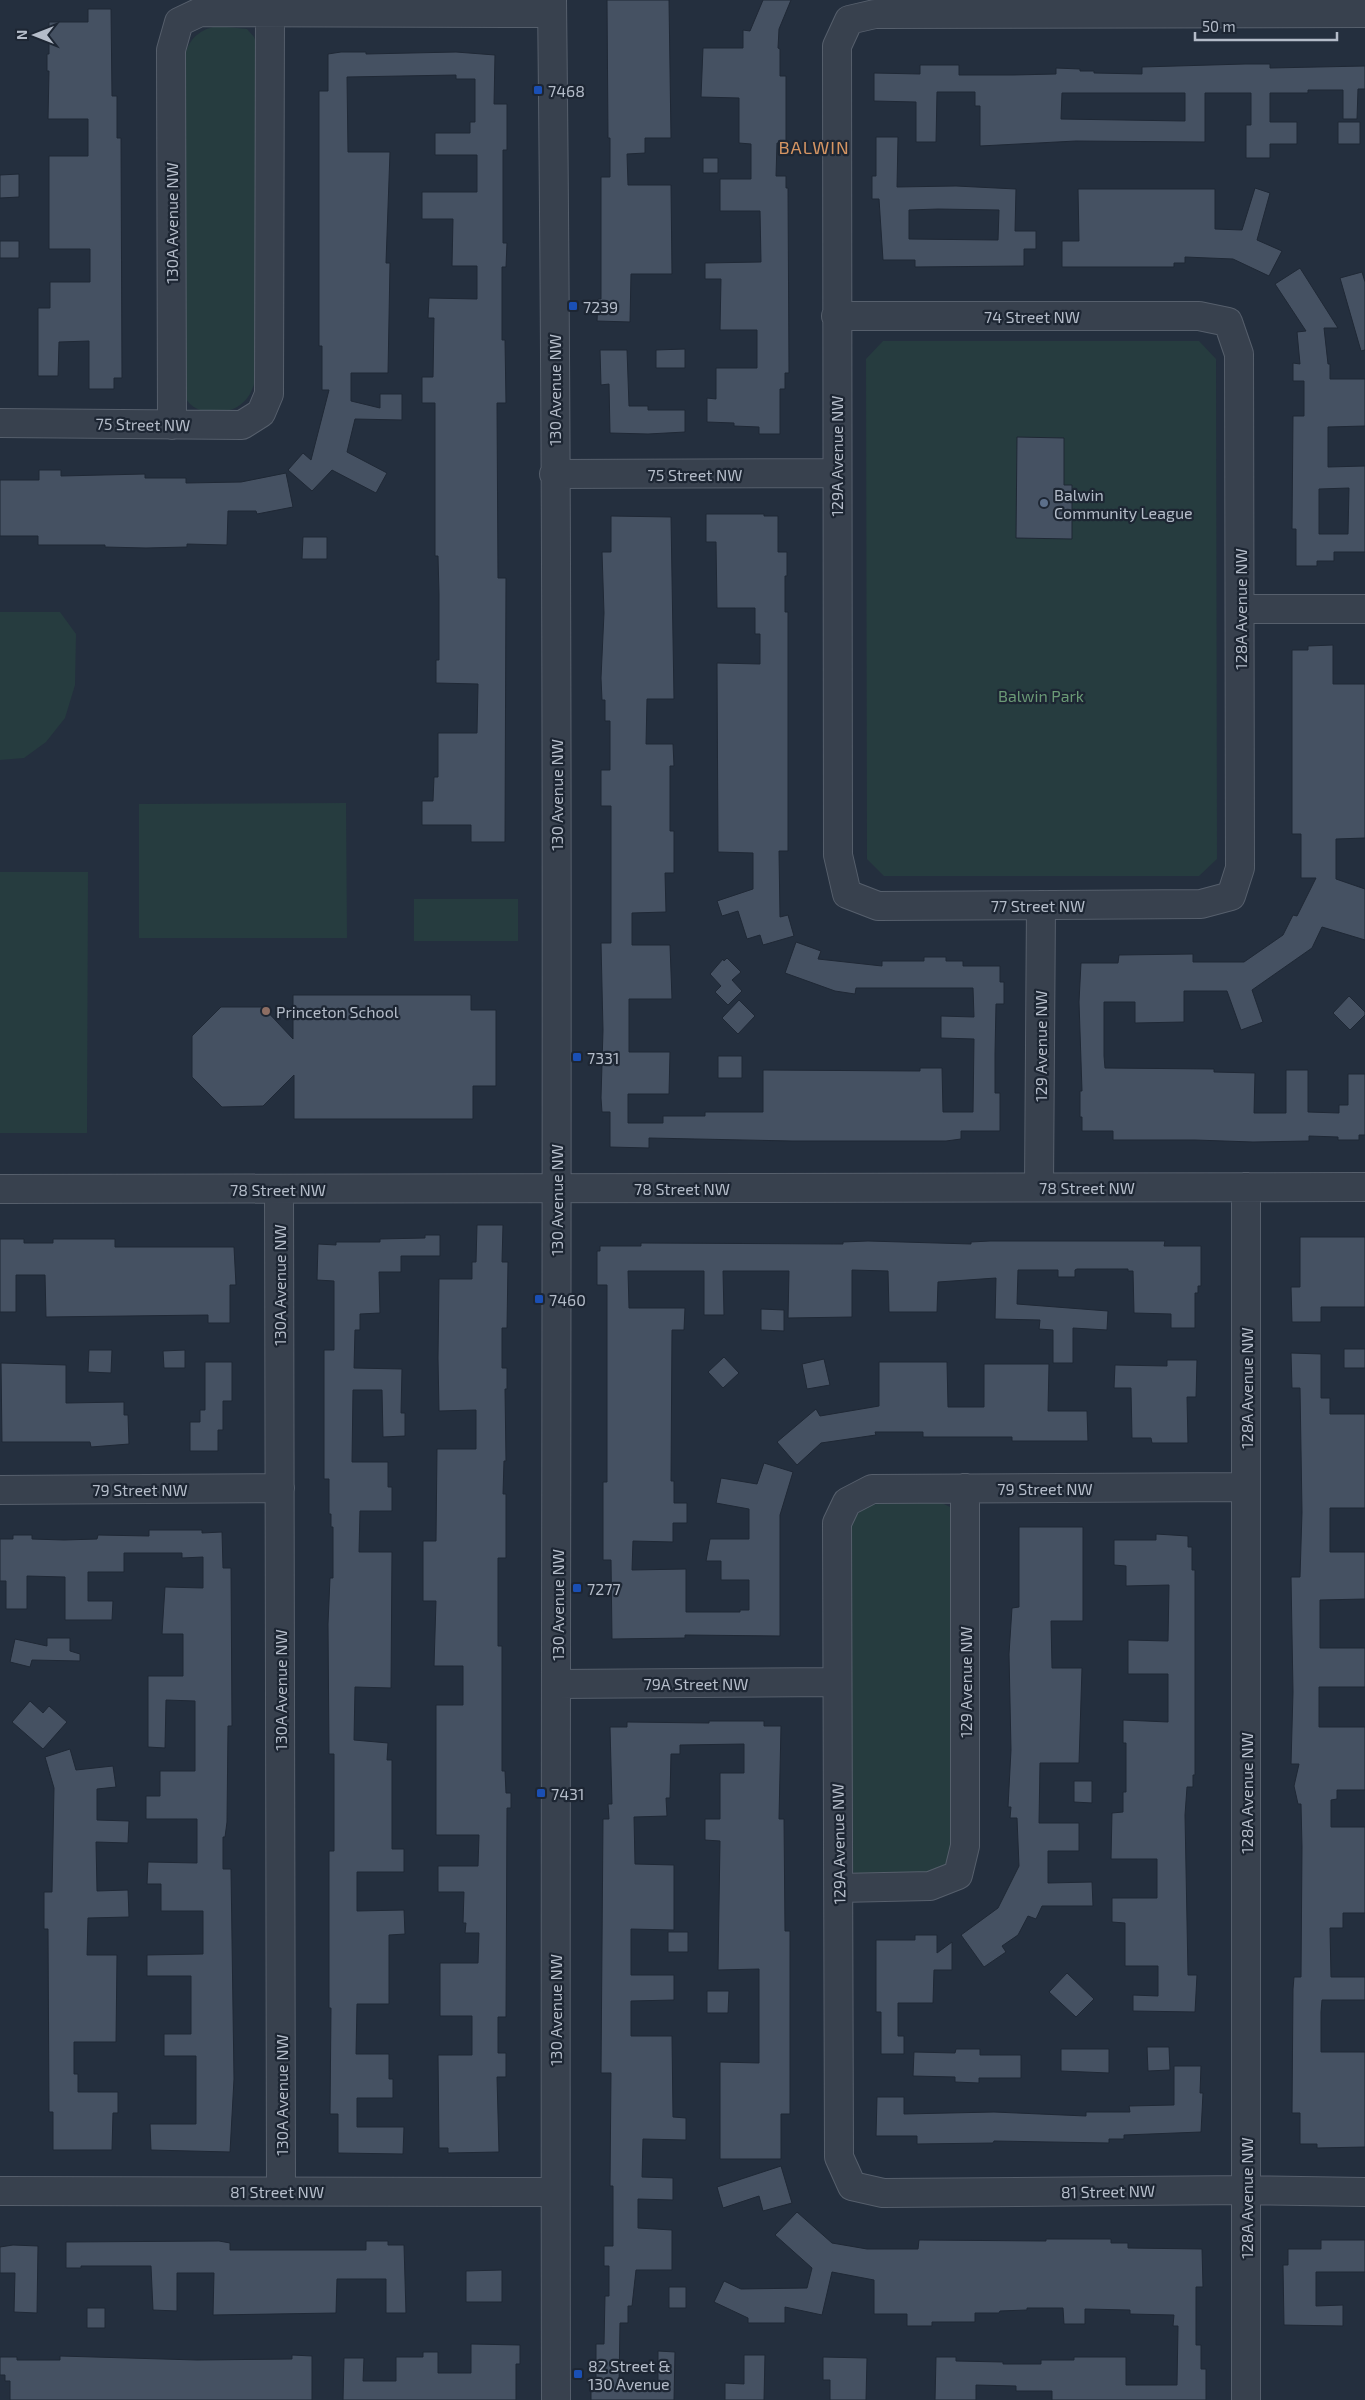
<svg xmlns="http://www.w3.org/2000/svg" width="1365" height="2400" viewBox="0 0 1365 2400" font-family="'Exo 2',sans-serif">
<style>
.park{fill:#263c3f}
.building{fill:#455162;stroke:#1f2835;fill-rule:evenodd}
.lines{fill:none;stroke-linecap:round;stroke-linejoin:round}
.minor-casing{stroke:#565f6c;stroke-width:30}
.minor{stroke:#38414e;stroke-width:28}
.transit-dot{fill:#1a4fb4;stroke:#1d2633;stroke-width:2}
.service-dot{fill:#5c6f8a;stroke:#1d2633;stroke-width:2}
.education-dot{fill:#8d6e63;stroke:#1d2633;stroke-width:2}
.labels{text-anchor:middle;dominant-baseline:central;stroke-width:4.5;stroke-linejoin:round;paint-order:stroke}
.poi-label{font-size:16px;fill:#b4bcc9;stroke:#1d2633;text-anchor:start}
.street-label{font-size:16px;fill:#b4bcc9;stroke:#1d2633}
.park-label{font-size:16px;fill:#6b9a76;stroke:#1d2633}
.neighbourhood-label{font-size:18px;letter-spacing:1px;fill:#d59563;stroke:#1d2633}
</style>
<rect width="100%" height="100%" fill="#242f3e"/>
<path class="park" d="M217,26L247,29L254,37L256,42V378C253,388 250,398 240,405C225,416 194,416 185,397L184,62C186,42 197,30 217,26Z
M883,341H1199L1216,359L1217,859L1199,876H884L867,859L866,359Z
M0,612H60L76,634L75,685L65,718L46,742L24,758L0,760Z
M346,803L347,938H139V804Z
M0,872H88L87,1133H0Z
M414,899H518V941H414Z
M940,1502L950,1507L956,1519L955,1846L946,1866L939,1873L864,1878L854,1873L850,1865V1535C851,1530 852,1524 854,1519C868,1495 916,1502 940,1502Z"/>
<path class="building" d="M607,0H669L671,138H645V153L627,154L628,185H671L672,274H631L630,322L597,321L598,299H601V177H610V138H608Z
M763,0H791L779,29L778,48L780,49V76H786V143H777L776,176H786V188H788L789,373H785V389H780V434H759V427L734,426V423L707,422V398L716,399V368H757V330H720L721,279H705V263L761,262L760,211H720V179H751V144L739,143V98L701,97L703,48H743V30L750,31Z
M88,9H111L112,96H117V138H121L122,378H114V389H89V341L59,342L58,376H38V308H50V282H90V249H49V156H88V119H48L49,71H47V54H49V22H88Z
M341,52H366V54L456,52L495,55L494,104H507V150H503V243H507L506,267H502V340H505L506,403H497L498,578H506L505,842H471V825H422V801H433L434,777H438V733H477L478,684L436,683V660H439V594L438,556H435V403H422V377H433L434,318H428L429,298L477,299V266H452L453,219H422V192H477V155H435V133H470V122H475V79H456V75L347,77L348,152H390L386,263H390L388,373H351V401L380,408V394H402V420L355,419L347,452L387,473L376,493L332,470L312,491L288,470L303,453L311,460L329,390H322V346H319V91H328V54Z
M1245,64H1270V68L1365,66V89H1358L1357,119H1343V90H1308V93H1270V122H1297V144H1270V158H1246V125H1251V93H1205V142L1076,141L980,146V106H975V92H937L936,142H916V102L874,101V73L920,74V65H959V75H1013L1056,74V68L1080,69V71H1094V73L1142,74V67ZM1062,93H1185V121L1061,119Z
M1338,122H1360V144H1338Z
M876,137H898L897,187L956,186L1016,189L1015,231H1036V249H1024V266L915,267V260H883L879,199H872V176H876ZM938,209L999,210L998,240L909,239V210Z
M703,158H718V173H703Z
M19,174V197L0,198V175Z
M1255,188L1270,193L1257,240L1282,251L1269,276L1233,259L1185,257V263H1174V267H1062V241H1079L1078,189H1215V229L1242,230Z
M0,241H19V258H0Z
M1300,268L1338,328H1324L1328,364H1330V379H1365V426L1328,427V467L1365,466V552H1334V561H1317V566H1296V529H1292L1293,416H1304V381H1293V363L1300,364L1297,332L1306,331L1275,284ZM1349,488L1348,534H1319V489Z
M1362,272L1365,282V350L1361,351L1340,278Z
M685,349V368H656V350Z
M600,350H627L629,406H648V410H685V432L648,434L610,433L609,384L601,385Z
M1017,437L1064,438V485H1072V539L1016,538Z
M39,470H61V476L145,474V478H186V483L241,482L286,473L293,507L257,514L256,511H228L227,545L187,544V547L146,548L105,547V545H38V536H0V480H39Z
M706,514H764V516H778V552H787V576H785V612H788V851H779L780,917L788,915L794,936L763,945L760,935L747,939L738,911L722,916L717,901L753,889V853L718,852L717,663L760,664V634H755V608H717L716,542H706Z
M611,516L671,517L674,699H647L646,744H673L674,766H670V831H674V873H665L666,912L632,913V945H670L672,999H629V1052H670L669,1094H628V1123H663V1116H705V1112H763V1070L920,1071V1068H942L943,1112H973L974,1039L941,1038V1016L974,1017L973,988H856L855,994L835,991L785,973L796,942L821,951L818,959L882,966V961H924V957H946V961H963V966H1000V982H1004V1004H996L995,1054V1093H1000V1131H961V1139L946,1141H792L649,1138V1148L610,1147V1112H602L601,1098L603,1030L601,943H611V806H601V770H610V721H605V700H602L601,678L604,613L602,552H611Z
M303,537H327V559H302Z
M1333,645V684H1365V838L1336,839V879L1365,889V940L1322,927L1312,948L1252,990L1263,1022L1241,1030L1227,991H1184V1022L1135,1023V1002H1104V1056L1105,1068L1214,1069V1072L1255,1073L1254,1113H1286V1070H1308V1112L1339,1113V1105H1348V1074H1365V1135H1359V1140H1338V1137L1309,1136V1141L1253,1142L1195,1140H1113V1131H1082V1117H1080V1091H1082L1079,1002L1081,963H1118L1119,955L1193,954V962H1244L1283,935L1293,915L1297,916L1316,878H1301V834H1292V650H1308V646Z
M727,958L741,972L732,980L742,991L728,1005L715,992L721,986L710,974L723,959L724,961Z
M293,995H471V1010H496V1086H473V1119H294V1075L263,1106L222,1107L192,1077V1036L221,1007H263L293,1039Z
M1349,996L1365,1012V1015L1350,1030L1333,1013Z
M739,1000L755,1016L738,1034L722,1018Z
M718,1056H742V1078H718Z
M477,1225H503L502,1262H508L507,1328H502V1368H507V1389H505L506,1461H504L503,1494H506V1558H498V1646H502V1771H505L506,1793H511V1808H507L506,2017H498V2053H506V2077H497L499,2152L448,2153V2148H439L438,2055H472V2016H440V1963H478L479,1933H465L466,1923H463L464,1892H438V1866H478L479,1835H436V1705H463V1666H434L436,1601H423V1541H436L437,1449H476V1410L439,1411L438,1358L439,1279H472V1262H476Z
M425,1235H440V1256H401V1272H379L380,1313L360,1314V1330H355L354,1368L402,1369L401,1413H405V1436L383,1437L382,1390H353L352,1462H388V1487H392V1511H360L359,1552H392L391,1688L355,1687L354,1740L388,1743L387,1760H392V1849H404V1872H357V1911L404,1910L405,1934L389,1935V2004H357L356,2054H389V2079H393V2098H357V2127H404L403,2154L338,2153V2114H330L331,2008H329V1851H334V1754H329L328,1624L330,1578H333V1527H331V1514H329V1479H324V1350H334V1281L317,1280L318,1244L336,1245V1242H380V1239L425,1238Z
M1300,1237H1365V1307H1321V1322H1292L1291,1287H1300Z
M0,1239H24V1243H53V1239H115V1247H234L236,1285H230V1323H208V1315L46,1317L45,1275H16V1312H0Z
M868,1241L971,1244V1242L990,1241H1165L1164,1246H1201V1286H1198V1293H1195V1328H1171V1314L1134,1313L1133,1271H1128V1269H1077L1075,1270V1277H1058V1270H1018L1017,1304L1108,1311L1107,1330L1073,1328V1363H1053V1330L1039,1329L1040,1320L995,1319L996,1278L938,1282L937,1312H889L888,1271L852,1270V1317L788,1318L789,1271H723L724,1315H704V1271H628L629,1308H685L684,1330H672L671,1481H674V1503H687V1523H673V1542L633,1541L632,1570L686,1569V1612H740V1610H749V1580H721V1561H706L710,1539H749V1509L716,1503L721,1478L757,1484L764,1463L793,1472L780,1515V1636L685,1635V1638L612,1639L611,1560H603V1482H607V1285H597V1251H600V1246H641V1243L843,1244V1242Z
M761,1309L784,1310V1331L761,1330Z
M1344,1349H1365V1368H1344Z
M89,1350H112L111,1373L88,1372Z
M185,1350V1368H164L163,1351Z
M1291,1353L1321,1354V1398H1330V1414H1365V1508H1330V1552H1365V1599L1320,1600V1648H1365V1687H1319V1727H1365V1790H1337V1799L1331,1800V1827H1365V1913H1343V1928H1330L1331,1977H1365V2000H1322L1321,2012V2052H1365V2147L1317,2148V2144H1300V2113H1292L1293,1989L1294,1977H1301L1302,1847L1301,1804H1298L1294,1786L1299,1764H1291L1293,1692L1291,1577H1300L1302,1512L1300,1388H1292Z
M724,1357L739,1373L723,1388L708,1372Z
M824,1359L830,1385L807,1389L802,1364Z
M1167,1360H1197L1196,1397H1187L1188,1443H1152L1151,1438H1132L1131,1388H1114L1115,1365L1167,1366Z
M205,1362H232V1401H223V1430H218V1451H190V1422H200V1410H205Z
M879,1362H947L948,1407H984V1364H1049L1048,1411H1087L1088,1441H1012V1437H923V1432H875L876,1435L821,1443L797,1465L777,1442L816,1409L820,1416L879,1406Z
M1,1363L66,1365V1403L124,1402V1415H128L129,1444L91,1447L90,1442H2Z
M1019,1527H1083V1621H1051L1052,1668H1082L1079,1763H1040L1039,1823H1079V1851H1048V1883L1092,1882L1093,1906H1042L1036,1919L1028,1916L1018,1935L1002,1946L1006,1952L984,1967L961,1935L998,1908L1019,1866L1017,1818H1010L1011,1807H1008L1011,1750L1009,1654L1012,1608L1019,1607Z
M149,1530H202V1533L222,1532L223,1568H231L232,1726H228L227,1822L225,1837H223V1869H231L234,2079L230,2152L151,2150L150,2124H196V2056H164V2034H191V1976H147V1955L203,1954V1911H161V1884H147L148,1862L197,1863V1819H146V1796H160V1771H195V1701L166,1700L165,1748L148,1747V1676H183V1634H162L165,1587L203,1588V1557L182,1558V1553H124V1572H88V1601H113L112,1620H65V1577L27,1576V1609H6V1581H0V1539H13V1535H32V1539L64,1540L97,1539L98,1535L149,1536Z
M1156,1534L1188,1536V1547H1192V1570H1195V1775H1193V1787H1187L1185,1815L1188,1975H1197L1195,2012L1133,2011V1995L1158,1996V1966H1125V1923L1112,1922V1898H1157V1859H1111L1112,1813L1123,1812V1792H1126V1743H1123V1720L1168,1722V1674H1128V1640L1168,1641L1169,1585L1126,1586V1566L1114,1565V1540H1156Z
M47,1638H70V1651L80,1654V1661L32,1660L30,1667L10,1662L15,1639L47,1646Z
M30,1701L43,1713L49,1706L67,1722L43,1749L12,1722Z
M709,1721H764V1726H781L779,1819H784L785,1931H790V2114H781V2159H720V2062L759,2063V1969L718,1970L720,1841L705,1840V1819H720V1773H744V1744L680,1745V1754H671L670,1798H666L667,1816L634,1817L635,1864L674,1865V1930L631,1929V1975H674V2000L631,2001V2036H672L673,2117L686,2118V2140L643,2139L642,2177L673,2178V2200L638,2199V2228L672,2230V2270H636L632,2306H628V2323H620L619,2385H658V2351L675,2352L674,2400H591V2385H596V2344H604L605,2296H609V2266H604V2246H613V2186H610L611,2073H601L603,1819H609L608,1804H612L610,1727H627V1722L709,1723Z
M70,1749L76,1770L113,1766L116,1787L97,1789V1820L129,1821L128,1843L96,1842L97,1891L128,1890L129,1917L88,1918L87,1955H117L116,2042H74V2074H78V2092H118V2113H113L112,2150H53V2112H49L48,1929H44V1892H52L54,1788L45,1757Z
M1074,1781H1092V1803L1074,1802Z
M668,1932H688V1952H668Z
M915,1935H937V1953L952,1942V1970H934L933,2003H898V2036H904V2054H881V2012H876V1940H915Z
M1067,1973L1094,1999L1076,2017L1049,1992Z
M707,1991H729L728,2013H707Z
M1147,2047H1169L1170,2070L1148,2071Z
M956,2049H980V2055H1021V2078H979V2083L955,2082V2077L913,2076L914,2052L955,2053Z
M1061,2049H1109V2073L1061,2071Z
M1174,2066H1201L1200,2093H1203L1201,2132L1124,2135V2139H1109V2143L994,2141L993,2143L917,2144V2136H876L877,2097H904V2114L994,2112L1086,2116V2112H1130L1129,2106L1174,2105Z
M781,2166L792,2203L763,2211L759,2196L723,2208L717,2187Z
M797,2212L832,2243L867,2249H918L919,2240L1046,2241V2239H1111V2243H1128V2248L1202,2249L1203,2287H1196V2345H1201V2369H1206V2400H1052V2391H1016V2386L976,2385V2400H935L936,2357H956V2361L1003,2362V2364H1041V2360H1074V2357H1126V2385H1177L1178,2326H1173L1174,2315L1130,2314V2310L1085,2309V2324H1064L1063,2308H1027V2310L1000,2311L999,2313H975V2322H932V2326H907V2314H874V2280L832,2272L822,2315L785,2307V2323H748V2318L714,2302L724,2281L741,2289L807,2288L812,2268L775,2235Z
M1321,2240H1365V2272H1316V2306L1343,2305V2326L1284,2325L1283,2265H1288V2249H1321Z
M219,2241L230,2243V2250H366V2241H388V2245H404L406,2313H386V2279H337L336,2313L213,2315L214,2273H177V2311L153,2310L151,2266H81V2268H66V2242Z
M13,2245L38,2246L37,2313L14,2312L15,2273H0V2247Z
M502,2270V2302H466V2271Z
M669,2287H686V2308H669Z
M87,2308H105V2328H87Z
M471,2344L520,2345V2364H516V2400H343L344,2358H364L363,2381H396V2357H423V2352H438V2373H471Z
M292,2355L312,2356V2400H10V2381H5V2375H0V2357H17V2360H60V2356L197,2360L292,2359Z
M744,2355H765L764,2400H725V2383L744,2384Z
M823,2357L867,2358L866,2400H830V2380H823Z"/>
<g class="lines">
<defs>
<path id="minor" d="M552,0C561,800 554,1600 556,2400
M836,316H1199L1228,322L1239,354L1240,868L1231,896L1201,904L878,906L847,894L838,855L837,46L849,20L875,14L1365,13
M0,423L242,425L261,413L269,394L270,12
M172,425L171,50L179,22L200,12L552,13
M554,474L836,473
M1240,609H1365
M1039,1187L1041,905
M1246,1187V2400
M0,1189L1365,1187
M279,1189L281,2191
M1245,1487L872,1489L847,1502L837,1523L839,2157L852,2186L883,2193L1246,2190L1365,2192
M0,1490L280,1488
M557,1684L836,1682
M839,1888L930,1886L958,1875L965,1846V1488
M0,2191L554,2192"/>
</defs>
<use href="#minor" class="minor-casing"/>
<use href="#minor" class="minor"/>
</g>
<g class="transit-dot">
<rect x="533" y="85" width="10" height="10" rx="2.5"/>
<rect x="568" y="301" width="10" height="10" rx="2.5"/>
<rect x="572" y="1052" width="10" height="10" rx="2.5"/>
<rect x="534" y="1294" width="10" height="10" rx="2.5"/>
<rect x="572" y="1583" width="10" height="10" rx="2.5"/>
<rect x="536" y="1788" width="10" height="10" rx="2.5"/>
<rect x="573" y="2369" width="10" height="10" rx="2.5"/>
</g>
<circle class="service-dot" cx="1044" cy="503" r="5"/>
<circle class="education-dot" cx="266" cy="1011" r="5"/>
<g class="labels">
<g class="poi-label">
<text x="548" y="90">7468</text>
<text x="583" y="306">7239</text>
<text x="1054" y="494">Balwin<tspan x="1054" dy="18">Community League</tspan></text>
<text x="276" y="1011">Princeton School</text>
<text x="587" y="1057">7331</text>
<text x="549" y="1299">7460</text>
<text x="587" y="1588">7277</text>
<text x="551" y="1793">7431</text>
<text x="588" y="2365">82 Street &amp;<tspan x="588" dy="18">130 Avenue</tspan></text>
</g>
<g class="street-label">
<text transform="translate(171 223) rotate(-90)">130A Avenue NW</text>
<text x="1032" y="316">74 Street NW</text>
<text transform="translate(554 390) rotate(-90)">130 Avenue NW</text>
<text transform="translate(143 424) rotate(1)">75 Street NW</text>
<text transform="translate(836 456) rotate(-90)">129A Avenue NW</text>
<text x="695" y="474">75 Street NW</text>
<text transform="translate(1240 609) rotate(-90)">128A Avenue NW</text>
<text transform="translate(556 795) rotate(-90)">130 Avenue NW</text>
<text x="1038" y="905">77 Street NW</text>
<text transform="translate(1040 1046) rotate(-90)">129 Avenue NW</text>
<text x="1087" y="1187">78 Street NW</text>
<text x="682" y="1188">78 Street NW</text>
<text x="278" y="1189">78 Street NW</text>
<text transform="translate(556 1200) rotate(-90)">130 Avenue NW</text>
<text transform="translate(279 1285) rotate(-90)">130A Avenue NW</text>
<text transform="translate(1246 1388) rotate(-90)">128A Avenue NW</text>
<text x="1045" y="1488">79 Street NW</text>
<text x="140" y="1489">79 Street NW</text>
<text transform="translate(557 1605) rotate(-90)">130 Avenue NW</text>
<text transform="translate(965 1682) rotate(-90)">129 Avenue NW</text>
<text x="696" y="1683">79A Street NW</text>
<text transform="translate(280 1690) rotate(-90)">130A Avenue NW</text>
<text transform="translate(1246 1793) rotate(-90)">128A Avenue NW</text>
<text transform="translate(838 1844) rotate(-91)">129A Avenue NW</text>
<text transform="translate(555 2010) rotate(-90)">130 Avenue NW</text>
<text transform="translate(281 2095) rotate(-90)">130A Avenue NW</text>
<text x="277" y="2191">81 Street NW</text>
<text transform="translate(1108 2191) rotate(-1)">81 Street NW</text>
<text transform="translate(1246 2198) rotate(-90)">128A Avenue NW</text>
</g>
<g class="park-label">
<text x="1041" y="695">Balwin Park</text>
</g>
<g class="neighbourhood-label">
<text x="814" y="147">BALWIN</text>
</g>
</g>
<g transform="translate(35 35) rotate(270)" stroke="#1d2633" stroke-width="4" paint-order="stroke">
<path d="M0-4L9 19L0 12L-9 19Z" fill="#b4bcc9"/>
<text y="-8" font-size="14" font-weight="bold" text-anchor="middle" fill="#b4bcc9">N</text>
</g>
<path d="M1195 32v8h142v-8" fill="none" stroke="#b4bcc9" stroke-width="2.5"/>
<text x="1202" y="32" font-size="15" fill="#b4bcc9" stroke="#1d2633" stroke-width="4" paint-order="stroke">50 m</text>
</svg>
